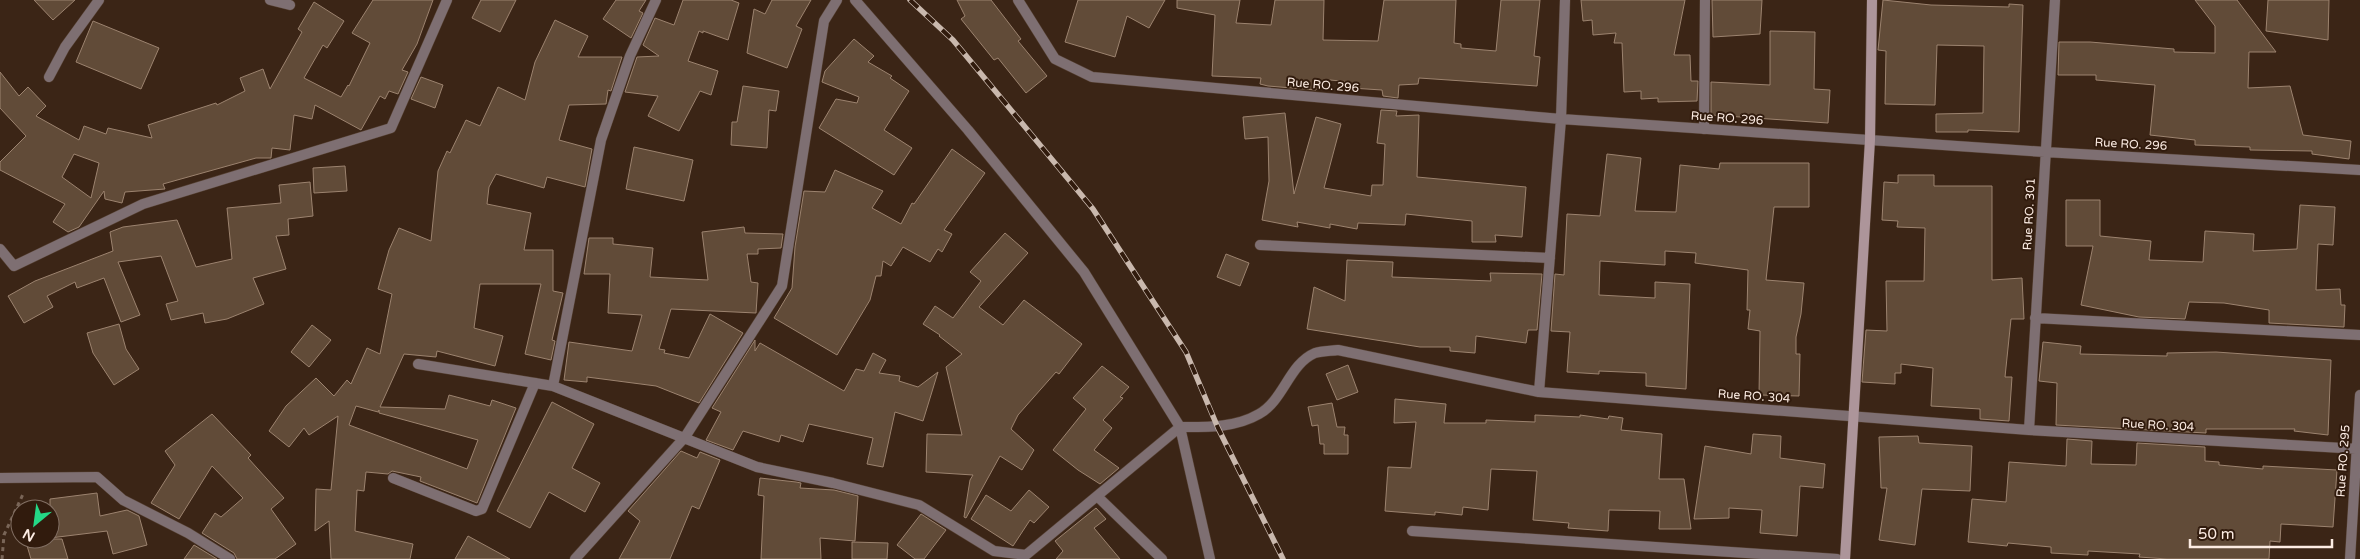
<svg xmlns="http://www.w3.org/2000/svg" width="2360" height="559" viewBox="0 0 2360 559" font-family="'Varela Round',sans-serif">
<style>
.building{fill:#614b38;stroke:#9c836f;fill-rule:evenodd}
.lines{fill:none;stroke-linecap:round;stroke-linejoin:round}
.lane-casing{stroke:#564133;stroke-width:11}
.street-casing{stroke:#564133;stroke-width:11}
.secondary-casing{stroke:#564133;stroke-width:11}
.path{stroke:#796557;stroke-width:3;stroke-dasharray:4 4;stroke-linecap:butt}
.lane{stroke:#7e6f72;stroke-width:10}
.street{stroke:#7e6f72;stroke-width:10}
.secondary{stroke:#ad959a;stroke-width:10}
.rail-casing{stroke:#c9b8ad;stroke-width:5.5}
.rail{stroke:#311b0d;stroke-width:4;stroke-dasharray:11;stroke-linecap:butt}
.labels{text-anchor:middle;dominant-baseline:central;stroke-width:4;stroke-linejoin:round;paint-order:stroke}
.street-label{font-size:12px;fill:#fcece3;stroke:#311b0d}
</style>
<rect width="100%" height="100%" fill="#3b2516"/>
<path class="building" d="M34,0H75L53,20Z
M373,0H433L417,44L402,70L408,72L398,94L389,91L385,99L380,96L361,130L315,105L312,119L294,115L290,150L272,148L271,158H256L163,184L165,189L125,192L122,203L105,199L104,191L79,227L68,232L53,222L65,204L0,170V162L26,136L0,108V72L19,96L28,87L46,106L36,116L79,140L84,126L106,134L108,128L152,138L148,125L216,103L217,105L245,91L240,78L263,69L270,89L302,32L298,29L314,2L344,21L327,48L323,45L304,78L341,97L348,85L349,86L370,43L352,33ZM74,154L99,163L91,198L62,177Z
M481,0H516L500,32L472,18Z
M616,0H646L639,11L643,13L631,38L603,19Z
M683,0H731L739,3L728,40L703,31V33L699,31L688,61L718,71L711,95L700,91L679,131L648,116L658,96L625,92L637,57L659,56L643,45L655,18L674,25Z
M772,0H811L796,26L802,29L787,68L747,53L754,9L765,14Z
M957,0H991L1021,39L1018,41L1047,76L1026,93L998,58L994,60L961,19L965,16Z
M1078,0H1165L1149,28L1127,16L1115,57L1065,42Z
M1177,0H1240L1236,23L1271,25L1275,0H1324L1323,40L1378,41L1384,0H1456L1454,43L1461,44V48L1496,51L1501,0H1540L1534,56L1540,57L1537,86L1419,78L1418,84L1399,85L1398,98L1383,96L1382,90L1351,88V82L1330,80L1316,86V90L1268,86L1260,84L1261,78L1212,76L1215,15L1177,8Z
M1581,0H1685L1674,55H1690L1691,81H1698L1697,101L1658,102V98L1641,99V91L1624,92L1622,43H1614L1616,33L1593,35L1592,20L1583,21Z
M1712,0H1762L1760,34L1713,37Z
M1883,0L1931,5L2009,7V4L2023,5L2019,132L1968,130V132H1936V114L1983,113L1984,46L1937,45L1935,105L1885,104L1886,51L1878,50Z
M2195,0H2237L2276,52H2249L2248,88L2290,86L2303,135L2351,141L2349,159L2312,154V151L2250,150V147L2195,145V140L2150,135L2155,85L2096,80V75H2058L2059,42H2090L2174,49V52L2215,53V26Z
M2268,0H2329L2328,40L2266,31Z
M555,20L588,36L578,57H622L611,91L608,90L606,104L569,105L559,140L592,149L585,187L547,177L544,188L496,174L489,187L487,204L531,213L524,250H553V291L563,293L552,340L555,341L551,360L525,354L541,284H480L474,328L503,336L495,366L437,351L436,357L404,354L380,407L445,409L449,395L490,406L492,400L516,408L477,503L420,481L421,477L392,471L388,474L366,472L364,491L357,490L355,531L413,544L410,559H331L329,521L315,531L316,489L331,490L338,416L309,435L304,428L289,447L269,431L286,406L316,378L334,396L347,380L351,384L367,348L380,354L392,294L378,289L389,250L399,228L431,241L438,171L447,151L450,153L466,120L480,126L498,87L525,100L535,62ZM356,406L378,412L379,410V413L478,440L467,469L349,425Z
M93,21L159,48L141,89L76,62Z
M1770,31L1815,32L1814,89L1830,90L1828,123L1711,115V82L1770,85Z
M854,39L874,56L868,62L892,76L890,78L909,91L884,130L912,148L894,175L819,128L836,99L857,103L859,97L822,82L825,71Z
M421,77L443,85L435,108L411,99Z
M743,86L779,91L776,111L769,110L767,148L731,145L732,122H737Z
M1381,110L1397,111L1396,116L1419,115L1417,177L1526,187L1522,237L1495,235L1496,242H1472V221L1406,214L1405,225L1358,223L1357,229L1330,224V228L1297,222L1298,227L1262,220L1269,181L1268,137L1245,139L1243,117L1285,113L1294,194L1316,117L1341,124L1324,188L1371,196L1372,185H1383L1385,144L1377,143Z
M634,147L693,160L684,201L626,189Z
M952,149L985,173L944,230L952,234L942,252L938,249L930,262L903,247L891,266L883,261L881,276H876L870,300L837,355L774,318L792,288L795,247L804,191L825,192L835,170L883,191L872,208L901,224L912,203L914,204Z
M1607,154L1641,158L1635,211L1676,212L1680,165L1719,169L1720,163H1809V207H1774L1766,280L1804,283L1801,314L1796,337V354H1800L1799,396L1759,395L1760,331L1748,329L1750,310H1747L1748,270L1695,263L1696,253L1665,251V265L1600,261L1599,295L1655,298V282L1690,284L1686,389L1646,386V373L1599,371V374L1567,372L1570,332L1551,331L1555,274L1564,275L1567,214L1600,216Z
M345,166L347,191L314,193L313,168Z
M1898,175H1934V186H1992V280L2022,278L2024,319H2011L2005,377H2012L2009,421L1980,419V409L1931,406L1933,368L1901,364V373H1895V384L1862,382L1866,330L1887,331L1886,281H1924L1925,228L1897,227L1898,221L1882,220L1884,182L1898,183Z
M310,182L313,216L288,219L289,235L276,236L286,269L253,278L264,304L227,319L205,323L203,313L171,320L166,304L178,301L161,256L118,262L140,315L121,322L104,278L77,288L75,282L47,296L53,307L24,323L8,296L35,281L113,251L110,232L123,227L177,220L196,267L232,259L227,208L281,203L279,185Z
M2066,200H2100V236L2151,241L2149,260L2203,262L2205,231L2254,234L2253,251L2297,249L2300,205L2335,207L2333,245L2318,244L2316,290L2340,289L2341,305H2345L2344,327L2269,323V310L2224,303L2189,302L2185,319L2139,317L2081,305L2093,246H2066Z
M744,227L745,233L783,234L781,248L758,249V254H747L751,282L758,283L756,313L671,309L659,349L665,350L664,353L689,358L710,314L743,333L699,403L656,386L587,377V382L564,380L569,342L632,351L642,315L608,313L610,274H584L589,238H613V244L653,248L650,277L708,280L702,232Z
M1005,233L1028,253L979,307L1003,325L1024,300L1082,344L1059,374L1056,372L1018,415L1011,429L1034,450L1022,470L1000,456L966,518L964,517L970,480L973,475L926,472L927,434L962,435L946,367L962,354L939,336L940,335L923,324L935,306L953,318L981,281L970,272Z
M1226,254L1249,263L1240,286L1217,277Z
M1347,260L1393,262L1392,277L1491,281L1490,273L1542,274L1537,330H1528L1526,343L1476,336L1475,353L1450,351V347H1420L1307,329L1314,287L1345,301Z
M119,324L126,349L139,369L114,385L93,353L87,333Z
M312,325L331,340L309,367L291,352Z
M755,340V351L760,343L844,391L856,369L864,371L873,353L886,360L879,373L900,376L899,381L918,387L938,372L923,421L895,412L883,467L867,464L873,438L809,424L803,442L781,435L779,442L743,431L733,450L706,440L721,412L712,408Z
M2043,342L2081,346L2080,354L2167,356V353L2216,352L2331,360L2328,435L2294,431L2295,429H2206V433L2056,425L2057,383L2039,381Z
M1348,365L1358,392L1337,400L1326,374Z
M1102,366L1129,387L1120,397L1123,398L1103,420L1112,428L1094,450L1119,468L1100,484L1078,470L1053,450L1086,409L1073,398Z
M1395,399L1446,404L1444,423H1486V420L1535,422V415L1580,417V415L1608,419L1609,416L1623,418L1621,430L1662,434L1659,479H1684L1691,529H1659L1660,511L1609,510L1608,531L1568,528L1569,523L1533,520L1537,471L1491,469L1488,510L1463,507L1462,515L1435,512V515L1385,511L1388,467L1411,468L1416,422L1394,423Z
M552,402L594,424L572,468L600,483L585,512L549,492L530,528L497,511Z
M1332,403L1337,427H1345L1344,435H1348V454H1324V444H1320L1318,425L1312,426L1308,407Z
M212,414L251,455L248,458L284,498L271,509L296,544L275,559H237L234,553L202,533L215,513L221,517L243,498L212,466L179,519L151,503L175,465L165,451Z
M1753,434L1781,436L1780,458L1825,464L1823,488L1800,486L1797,536L1760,533L1762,510L1729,508V518L1694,519L1705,446L1751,454Z
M1918,436L1919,443L1972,446L1970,491L1922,489L1915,545L1879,540L1887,488H1881L1879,437Z
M2067,439L2092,441L2091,464L2136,465L2137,443L2205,447V461L2219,462V465L2263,469V466L2337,470L2333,527L2281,524L2280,542L2270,541L2269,559H2167L2139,557L2140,554L2088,551V555L2051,553V547L2008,543L2007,546L1968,542L1972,499L2006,502L2009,462L2066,466Z
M681,451L697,458L700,452L720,460L699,509L692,506L670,559H619L640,521L628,511Z
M760,478L796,482L801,483L800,488L834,490L858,496L855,541L820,538L821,559H761L764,496L758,495Z
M1029,490L1049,507L1034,523L1030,520L1013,546L971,519L986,495L1011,511Z
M97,493L100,516L127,510L139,516L147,545L113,554L107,531L50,538V499Z
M1096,508L1106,519L1094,528L1120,559H1056L1063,551L1055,541Z
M921,514L946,530L924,559H915L897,545Z
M468,536L510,559H455Z
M25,539H62L68,559H31Z
M852,542L888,543L887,559H852Z
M194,545L217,559H184Z"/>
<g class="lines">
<defs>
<path id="lane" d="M1704,129L1705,0
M393,478L476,511L482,509L535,383"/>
<path id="street" d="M270,0L290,5
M855,0L968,130L1084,272L1180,427L1210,559
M1018,0L1055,59L1092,77L1561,119L2045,152L2360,170
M49,77L65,47L99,0
M1260,245L1550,258
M0,249L14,266L143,204L391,128L447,0
M2035,318L2360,335
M418,364L553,386L601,140L630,56L656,0
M553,386L757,467L833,483L919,505L994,551L1026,555L1180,427C1206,427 1235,428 1259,414C1284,400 1289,364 1315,353C1322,351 1331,351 1338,350L1539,392L2029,430L2360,449
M1539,392L1561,119L1565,0
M2029,430L2055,0
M0,478L97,477L123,500L188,533L230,559
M1098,497L1162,559
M1412,531L1837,559
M575,559L685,437L782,286L824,21L837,0
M2350,559L2360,395"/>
<path id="secondary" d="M1845,559L1870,140L1872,0"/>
</defs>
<use href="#lane" class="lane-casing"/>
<use href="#street" class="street-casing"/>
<use href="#secondary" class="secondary-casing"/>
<path class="path" d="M2,559L4,535L24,492"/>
<use href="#lane" class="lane"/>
<use href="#street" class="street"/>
<use href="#secondary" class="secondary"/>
<defs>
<path id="rail" d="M910,0L953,40L1093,209L1186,352L1218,428L1283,559"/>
</defs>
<use href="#rail" class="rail-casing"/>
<use href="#rail" class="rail"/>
</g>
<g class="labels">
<g class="street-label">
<text transform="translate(1323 85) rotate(5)">Rue RO. 296</text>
<text transform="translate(1727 118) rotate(4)">Rue RO. 296</text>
<text transform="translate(2131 144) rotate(3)">Rue RO. 296</text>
<text transform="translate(2029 214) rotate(-87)">Rue RO. 301</text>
<text transform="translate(1754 396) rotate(4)">Rue RO. 304</text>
<text transform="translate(2158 425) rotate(3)">Rue RO. 304</text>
<text transform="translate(2343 461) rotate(-86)">Rue RO. 295</text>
</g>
</g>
<g transform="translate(35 524) rotate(209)"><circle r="24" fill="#311b0d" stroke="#826f63"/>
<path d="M0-4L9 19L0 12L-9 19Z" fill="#24d886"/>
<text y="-8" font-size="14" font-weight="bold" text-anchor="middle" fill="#fcece3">N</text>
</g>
<path d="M2190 539v8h142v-8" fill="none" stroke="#fcece3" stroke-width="2.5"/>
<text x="2198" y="539" font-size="15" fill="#fcece3" stroke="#311b0d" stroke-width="4" paint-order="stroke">50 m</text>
</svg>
